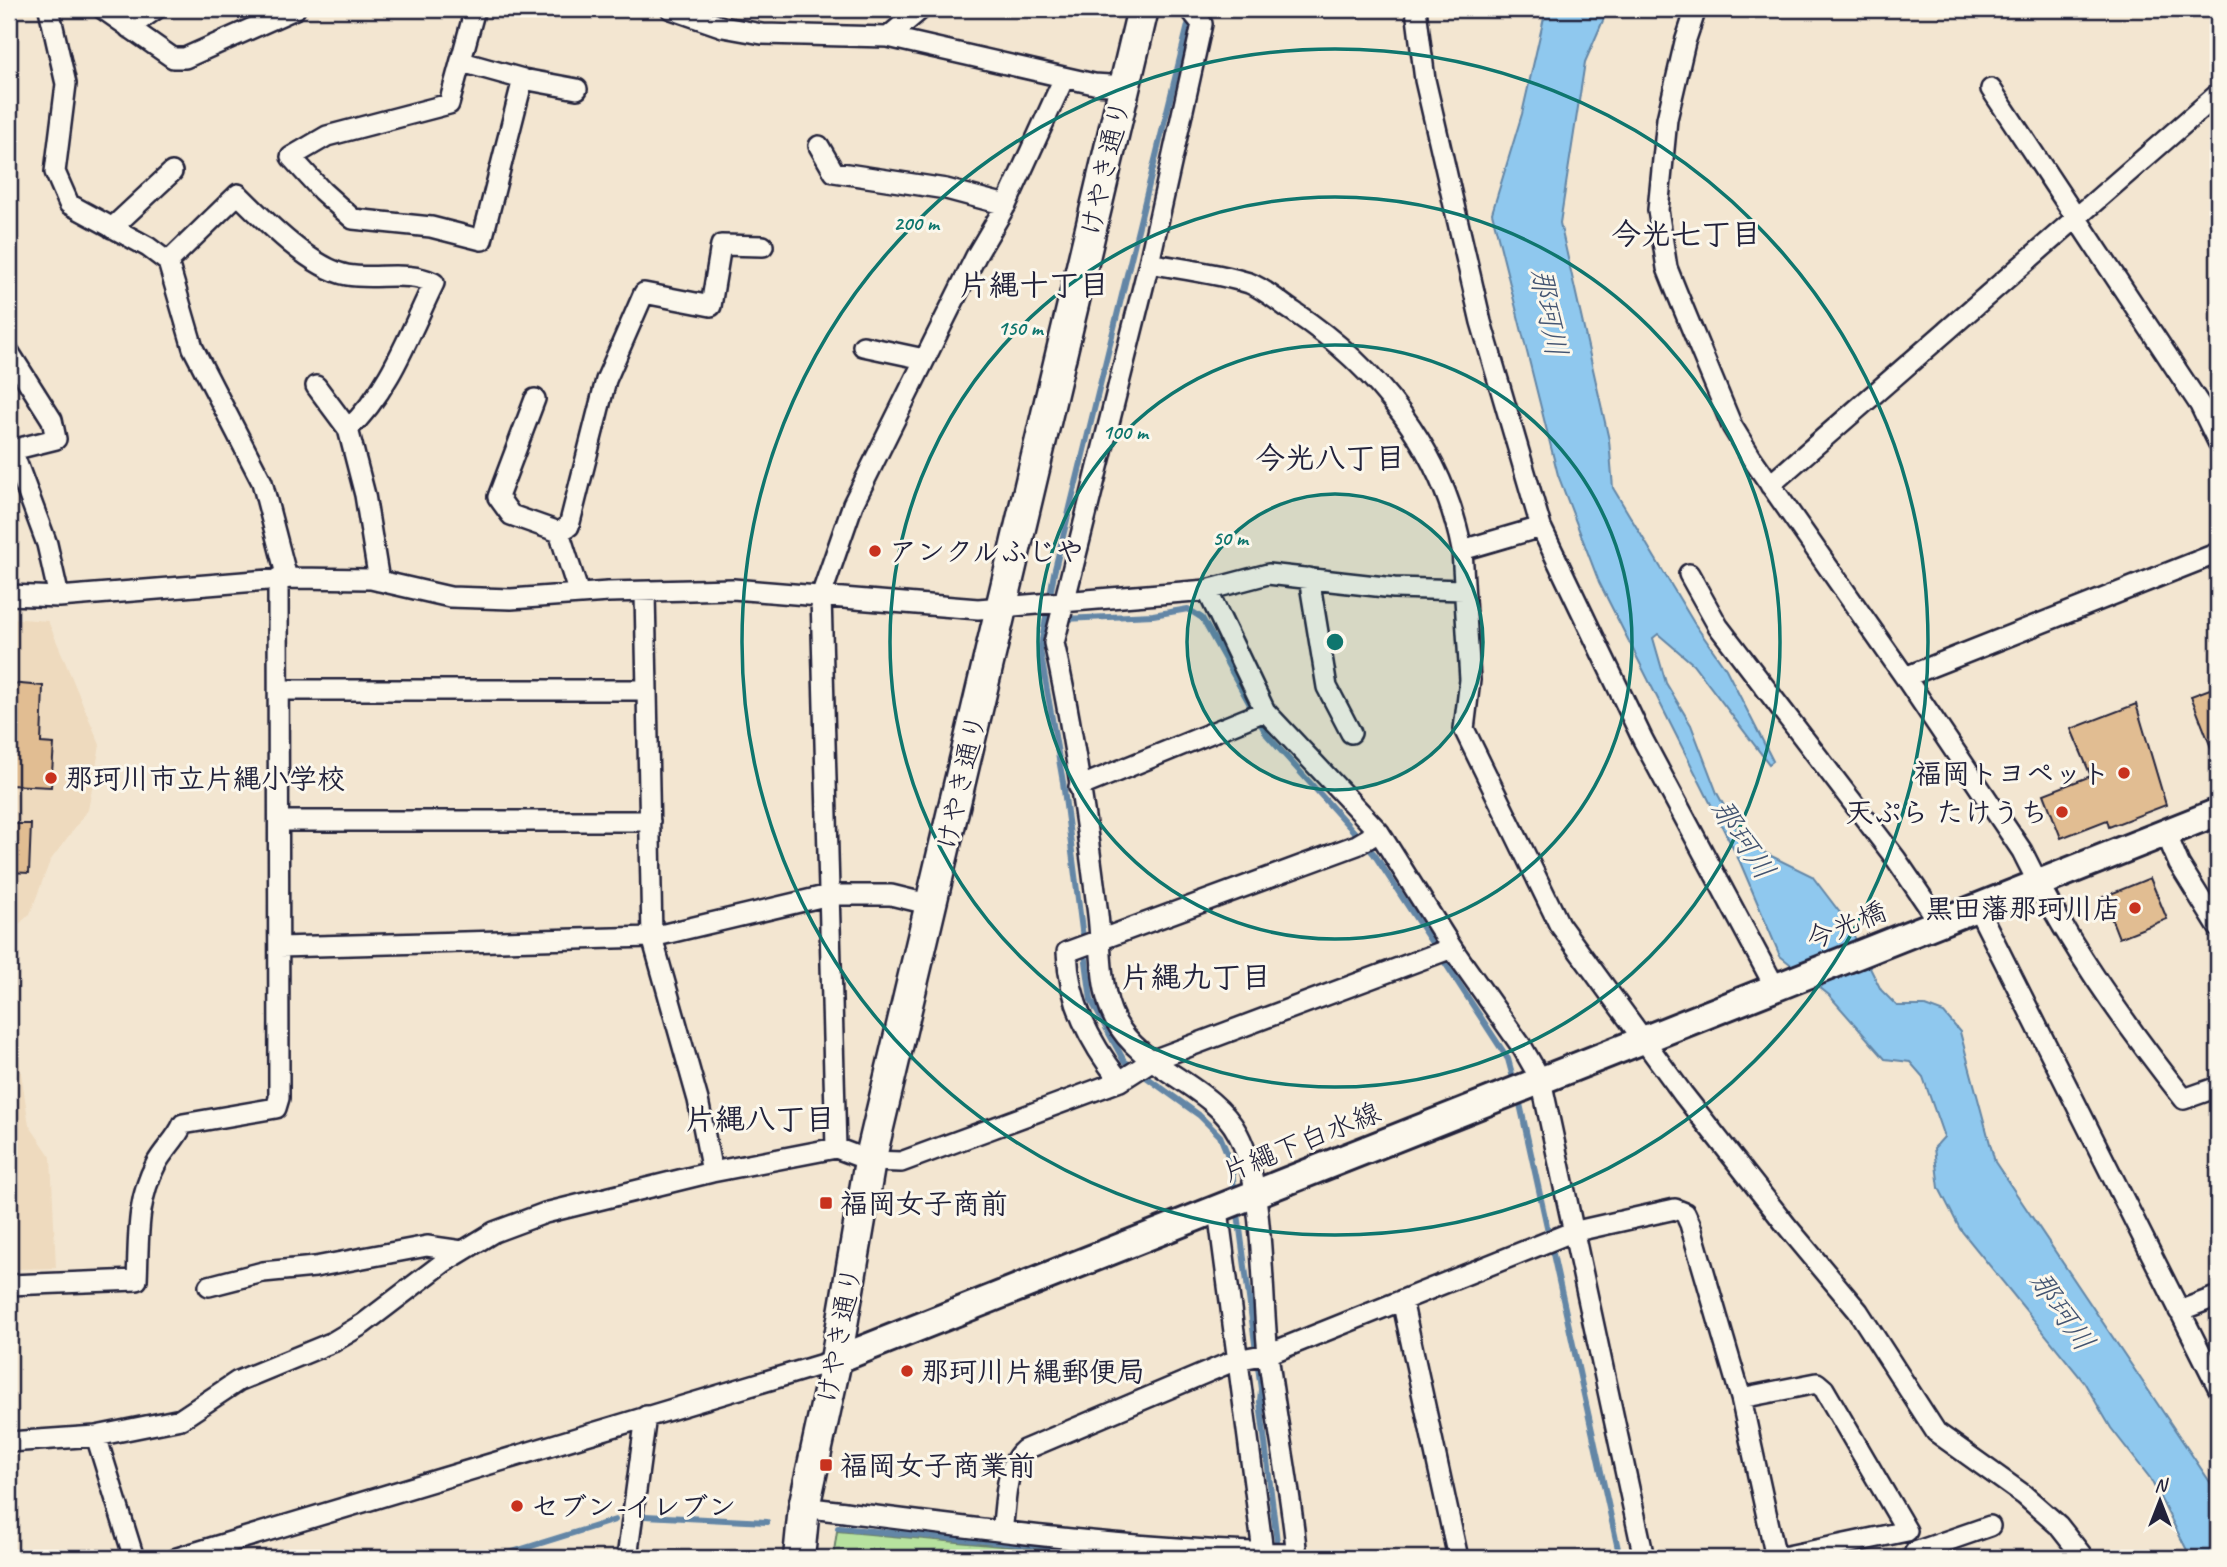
<svg xmlns="http://www.w3.org/2000/svg" width="2227" height="1567" viewBox="0 0 2227 1567" font-family="Caveat,'Klee One',sans-serif">
<style>
.built{fill:#eedabe}
.green{fill:#b7e29f;stroke:#6c826d;stroke-width:2}
.water{fill:#8fc8ee;stroke:#6386a6;stroke-width:2}
.lines{fill:none;stroke-linecap:round;stroke-linejoin:round}
.stream{stroke:#6386a6;stroke-width:6}
.building{fill:#e1bd92;stroke:#22223b;stroke-width:2}
.minor-casing{stroke:#22223b;stroke-width:24}
.major-casing{stroke:#22223b;stroke-width:32}
.highway-casing{stroke:#22223b;stroke-width:35}
.minor{stroke:#fbf7ec;stroke-width:19}
.major{stroke:#fbf7ec;stroke-width:26}
.highway{stroke:#fbf7ec;stroke-width:30}
.ring{fill:none;stroke:#0f766e;stroke-width:3.5}
.poi-dot{fill:#c8321e;stroke:#fbf7ec;stroke-width:2.5}
.labels{text-anchor:middle;dominant-baseline:central;stroke-width:6;stroke-linejoin:round;paint-order:stroke}
.street-label{font-size:28px;fill:#22223b;stroke:#fbf7ec}
.poi-label{font-size:28px;font-weight:bold;fill:#22223b;stroke:#fbf7ec;text-anchor:start}
.neighbourhood-label{font-size:30px;font-weight:bold;fill:#22223b;stroke:#fbf7ec}
.water-label{font-size:30px;font-style:italic;fill:#435471;stroke:#fbf7ec}
.centre{fill:#0f766e;stroke:#fbf7ec;stroke-width:3.5}
.ring-label{font-size:21px;text-anchor:middle;font-weight:bold;fill:#0f766e;stroke:#fbf7ec;stroke-width:6;stroke-linejoin:round;paint-order:stroke}
</style>
<rect width="100%" height="100%" fill="#f3e6d1"/>
<filter id="ink" filterUnits="userSpaceOnUse"><feTurbulence type="fractalNoise" baseFrequency=".0143" numOctaves="2"/><feDisplacementMap in="SourceGraphic" scale="14" xChannelSelector="R" yChannelSelector="G"/><feConvolveMatrix kernelMatrix="1 2 1 2 8 2 1 2 1" color-interpolation-filters="sRGB"/></filter>
<g filter="url(#ink)">
<path class="built" d="M9,618L48,621L100,745L88,810L50,861L30,914L9,933Z
M9,995L29,1125L51,1157L56,1268L9,1269Z"/>
<path class="green" d="M837,1531L1132,1558H833Z"/>
<path class="water" d="M1546,9H1608L1585,62L1560,223L1609,440L1613,488L1694,623L1726,669L1773,761L1769,764L1693,664L1658,634L1653,638L1666,683L1691,725L1717,793L1735,826L1759,850L1812,876L1847,922L1881,990L1897,1006H1925L1944,1013L1960,1032L1995,1162L2212,1485L2218,1499V1558H2191L2150,1478L2111,1428L2084,1382L1960,1229L1939,1188L1934,1148L1944,1137L1923,1077L1910,1062L1885,1059L1829,995L1780,956L1740,862L1599,582L1558,475L1492,213L1522,114Z"/>
<g class="lines">
<path class="stream" d="M1207,9L1189,21L1054,573L1040,650L1063,782L1091,1000L1124,1061L1199,1115L1220,1136L1231,1163L1235,1196
M1064,619L1153,615L1188,609L1202,618L1267,735L1374,854L1508,1059L1515,1085
M1518,1095L1620,1558
M1237,1206L1261,1389L1260,1402L1278,1550
M645,1516L767,1522
M838,1528L1062,1548
M1127,1554L1179,1558
M493,1558L615,1520"/>
</g>
<path class="building" d="M9,683L43,686L41,743L54,744L51,787L9,785Z
M2218,686V762L2217,763L2191,696Z
M2136,704L2166,805L2109,827L2107,820L2061,838L2044,794L2091,776L2071,729Z
M9,824H31L29,873L9,872Z
M2150,878L2167,919L2119,938L2103,897Z"/>
<g class="lines">
<defs>
<path id="minor" d="M49,9L66,84L55,172L69,204L148,247L168,262L193,348L262,482L287,578
M103,9L173,58H185L295,9
M671,9L723,27L762,34L888,37L1094,84L1125,86
M1190,9L1202,24L1149,263L1054,643C1074,732 1087,825 1098,915C1102,948 1099,989 1115,1020C1142,1071 1211,1083 1238,1134C1265,1184 1261,1294 1268,1353C1276,1422 1291,1489 1297,1558
M1416,9L1425,80L1481,322L1541,527L1643,740L1775,987
M1696,9L1685,42L1667,119L1658,210L1667,268L1677,293L1732,426L1751,457L1905,677L2022,851C2065,940 2123,1022 2184,1099L2218,1087
M129,28L156,9
M888,37L921,9
M462,62L523,79L482,240L431,227L353,219L322,191L291,157L327,136L449,104L475,9
M523,79L577,89
M1991,89L2200,405L2218,442
M819,146L834,172L946,189L1006,205
M112,228L172,172
M168,262L238,194C264,220 311,268 347,275C376,280 407,270 434,283C410,332 389,392 348,429L365,495L379,581
M1149,263C1182,269 1218,273 1249,283C1265,289 1280,303 1294,312C1377,367 1443,450 1462,550L1470,680L1464,729L1559,924L1683,1094L1786,1225L1858,1311L1936,1432L2024,1495L2058,1525L2084,1558
M863,346L924,359
M9,352L52,420L56,439L12,450
M316,386L348,429
M535,399L498,497L511,515L559,532L569,526L606,380L644,293L711,306L721,245L763,246
M9,451L12,450L47,544L59,597
M1770,485L2218,94
M559,532L579,594
M1462,550L1541,527
M1689,574L1718,626L1896,859L1939,922
M1309,578L1327,687L1351,733
M1207,590L1268,574L1394,588L1464,590
M645,593L652,937L698,1100L712,1172
M9,595L59,597L293,578L371,579L450,597L511,599L608,592L733,589L978,609L1207,590L1265,711L1379,832L1452,948L1522,1047L1541,1080L1644,1558
M1905,677L2218,553
M279,690H647
M1079,787L1265,711
M279,821H650
M2166,833L2179,864L2218,927
M1977,907L2218,1387
M279,947L652,937L829,895H891L932,905
M1120,1081C1089,1041 1069,1003 1067,952L1357,845L1379,832
M836,1148L821,596L853,504L976,256L1006,205L1064,78
M1218,1210L1263,1552
M9,1285L137,1280C139,1239 136,1201 156,1164C164,1149 176,1140 183,1124L276,1108L279,1098L278,578
M209,1286L263,1272L315,1267L427,1246L462,1251
M1402,1300L1458,1558
M2179,1311L2218,1296
M1741,1398L1817,1383L1824,1389L1907,1531L1778,1558
M96,1436L134,1558
M9,1442L96,1436L181,1419L238,1381L333,1342L363,1324L443,1263L494,1232L545,1213L712,1172L836,1148L870,1161L901,1162L1120,1081L1153,1060L1452,948
M804,1507C967,1527 1132,1551 1296,1553
M1002,1531C1006,1507 1004,1466 1024,1450L1236,1360L1268,1354L1572,1232L1675,1209L1685,1213L1690,1224L1741,1398L1776,1558
M1915,1552L1990,1526
M177,1558L836,1360
M627,1558L646,1416"/>
<path id="major" d="M836,1360L2218,812"/>
<path id="highway" d="M799,1558L804,1507L836,1360L870,1161L1143,9"/>
</defs>
<use href="#minor" class="minor-casing"/>
<use href="#major" class="major-casing"/>
<use href="#highway" class="highway-casing"/>
<use href="#minor" class="minor"/>
<use href="#major" class="major"/>
<use href="#highway" class="highway"/>
</g>
</g>
<circle cx="1335" cy="642" r="148" fill="#0f766e" fill-opacity=".12"/>
<g class="ring">
<circle cx="1335" cy="642" r="148"/>
<circle cx="1335" cy="642" r="297"/>
<circle cx="1335" cy="642" r="445"/>
<circle cx="1335" cy="642" r="593"/>
</g>
<g class="poi-dot">
<circle cx="875" cy="551" r="7"/>
<circle cx="2124" cy="773" r="7"/>
<circle cx="51" cy="778" r="7"/>
<circle cx="2062" cy="812" r="7"/>
<circle cx="2135" cy="908" r="7"/>
<rect x="819" y="1196" width="14" height="14" rx="3.5"/>
<circle cx="907" cy="1371" r="7"/>
<rect x="819" y="1458" width="14" height="14" rx="3.5"/>
<circle cx="517" cy="1506" r="7"/>
</g>
<g class="labels">
<g class="street-label">
<text transform="translate(1105 168) rotate(-77)">けやき通り</text>
<text transform="translate(961 782) rotate(-77)">けやき通り</text>
<text transform="translate(1846 925) rotate(-22)">今光橋</text>
<text transform="translate(1301 1142) rotate(-22)">片繩下白水線</text>
<text transform="translate(839 1335) rotate(-79)">けやき通り</text>
</g>
<g class="poi-label">
<text x="889" y="551">アンクルふじや</text>
<text x="2110" y="773" text-anchor="end">福岡トヨペット</text>
<text x="65" y="778">那珂川市立片縄小学校</text>
<text x="2048" y="812" text-anchor="end">天ぷら たけうち</text>
<text x="2121" y="908" text-anchor="end">黒田藩那珂川店</text>
<text x="840" y="1203">福岡女子商前</text>
<text x="921" y="1371">那珂川片縄郵便局</text>
<text x="840" y="1465">福岡女子商業前</text>
<text x="531" y="1506">セブン-イレブン</text>
</g>
<g class="neighbourhood-label">
<text x="1686" y="234">今光七丁目</text>
<text x="1034" y="285">片縄十丁目</text>
<text x="1330" y="458">今光八丁目</text>
<text x="1196" y="977">片縄九丁目</text>
<text x="760" y="1119">片縄八丁目</text>
</g>
<g class="water-label">
<text transform="translate(1549 312) rotate(79)">那珂川</text>
<text transform="translate(1743 839) rotate(56)">那珂川</text>
<text transform="translate(2062 1311) rotate(55)">那珂川</text>
</g>
</g>
<circle cx="1335" cy="642" r="10" class="centre"/>
<g class="ring-label">
<text x="916" y="230">200 m</text>
<text x="1020" y="335">150 m</text>
<text x="1125" y="439">100 m</text>
<text x="1230" y="545">50 m</text>
</g>
<rect width="2227" height="1567" fill="none" stroke="#fbf7ec" stroke-width="35"/>
<rect x="18" y="18" width="2192" height="1532" fill="none" stroke="#22223b" stroke-width="2.5" filter="url(#ink)"/>
<g transform="translate(2160 1501)" stroke="#fbf7ec" stroke-width="5" paint-order="stroke">
<path d="M0-5L12 26L0 18L-12 26Z" fill="#22223b"/>
<text y="-10" font-size="19" font-weight="bold" text-anchor="middle" fill="#22223b">N</text>
</g>
</svg>
